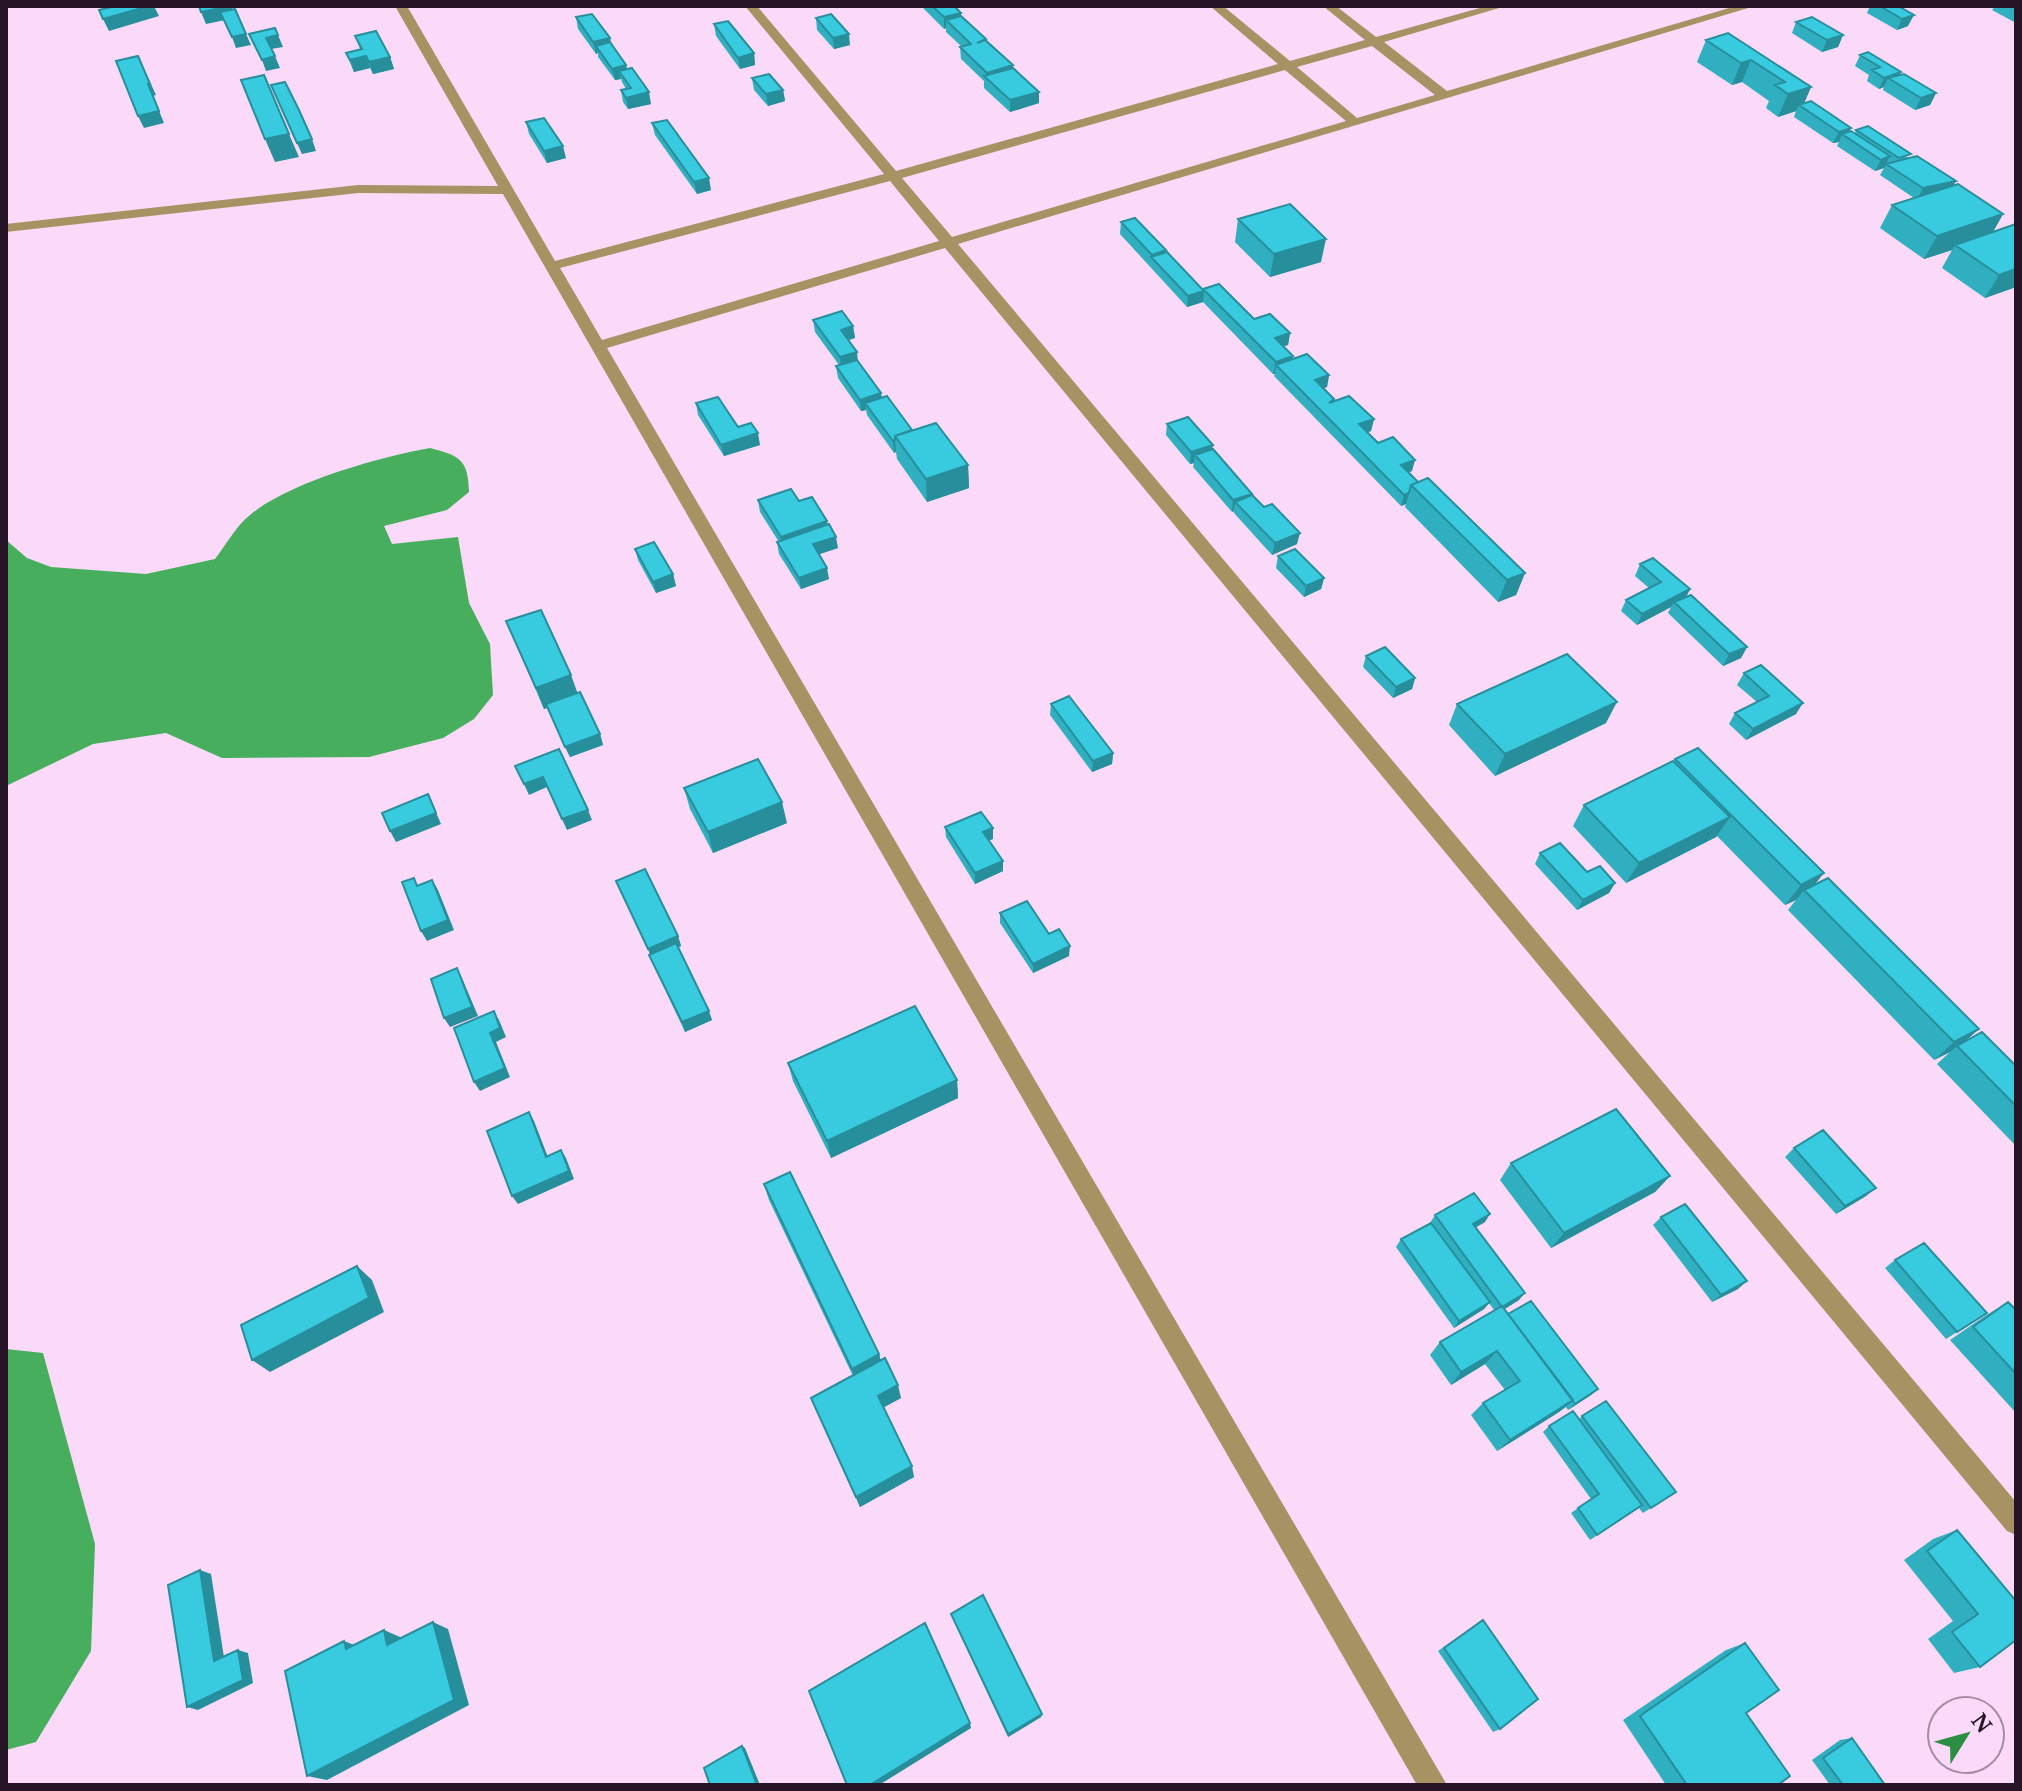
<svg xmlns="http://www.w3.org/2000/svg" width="2022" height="1791" viewBox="0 0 2022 1791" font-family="'Noto Serif',serif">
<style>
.water{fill:#46ae5d}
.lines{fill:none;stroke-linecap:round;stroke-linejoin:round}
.minor{fill:#a69263;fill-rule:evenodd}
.wall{fill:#30afc0}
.shaded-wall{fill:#278e9c}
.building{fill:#38cbdf;stroke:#278e9c;stroke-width:2}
</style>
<rect width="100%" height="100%" fill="#fadaf8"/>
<path class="water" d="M430,448C460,456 468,459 469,492L447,510L384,526L392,544L458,537L469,603L490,644L493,695L474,719L443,738L369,757L222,758L166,733L93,744L6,786V540L27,558L51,567L146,574L215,559C226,545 236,526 250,515C289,482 380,457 430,448Z
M6,1349L43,1353L95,1544L91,1651L36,1742L6,1750Z"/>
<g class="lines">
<path class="minor" d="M395,6H407L555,261L884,174L745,6H757L896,171L1278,64L1210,6H1223L1290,61L1365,40L1323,6H1336L1376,37L1487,6H1506L1384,42L1447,91L1736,6H1755L958,244L2016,1502V1535L2007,1531L945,248L607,348L1447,1785H1417L503,194L358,193L6,232V224L358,185L498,186ZM1372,46L1435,95L1357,118L1297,67ZM1285,70L1346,121L952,237L902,178ZM890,181L939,241L602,340L560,268Z"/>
</g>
<path class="wall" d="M921,6H954L961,16L1013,65V68L1039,103L1010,112L984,88V81L961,59L960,47H962L946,32V28L944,29Z
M1870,6H1898L1908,26L1897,30L1867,13Z
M1995,6H2016V23L1992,10Z
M576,17L610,38L611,43L626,65L627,69L651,104L628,109L623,102L621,90L626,89L622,82L621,79L615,80L598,57V53L596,54L578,29Z
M816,18L850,45L834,49L817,30Z
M1796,22L1843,35L1838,47L1822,52L1792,33Z
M714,24L754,53L755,65L740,69L716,36Z
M355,36L390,57L394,69L373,74L370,68L354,72L346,53L360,49Z
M1706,40L1811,87L1804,104L1849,132L1855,133L1856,130L1909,158L2003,214L1993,232L2016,287L1985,298L1942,268L1952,250L1924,259L1880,228L1892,205L1914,198L1880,175L1884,168L1875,171L1837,146L1839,142L1833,143L1794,117L1796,111L1778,117L1766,108L1769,101L1742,82L1732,85L1697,62Z
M1860,55L1936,93L1930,105L1915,110L1883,90L1884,87L1879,89L1867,81L1869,75L1855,66Z
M752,78L783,90L785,101L768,106L754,90Z
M526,122L566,158L547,163L529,134Z
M652,123L711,190L697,194L655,135Z
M1238,219L1321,262L1270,277L1235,242Z
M1121,222L1166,250V253L1203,290L1254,319L1290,333L1288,345L1283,346L1292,359L1329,375L1327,387L1323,388L1334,399V401L1374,419L1371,431L1367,432L1412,471L1409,472L1418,482L1525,573L1516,595L1498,602L1405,507L1406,504L1401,506L1274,376L1275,374H1273L1203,302L1187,307L1120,234Z
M813,320L853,326L855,338L848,340L857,360L881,393L882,398L912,430L968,465L969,488L927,502L897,459L896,452L894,453L867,415L866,410L861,411L838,378L836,366L839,365L815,332Z
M696,403L738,427L760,445L724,456L698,415Z
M1167,424L1212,449L1297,544L1272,555L1234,513V511L1232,512L1193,467L1194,463L1190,464L1166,435Z
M758,500L799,501L828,525L838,548L819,554L829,579L801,589L779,554L777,542H779L760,512Z
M635,549L673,574L676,586L656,593L638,560Z
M1278,556L1324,578L1321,589L1304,597L1276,568Z
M1640,564L1690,589L1686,597L1747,647L1741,658L1723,666L1668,613L1671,607L1637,625L1621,611L1626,600L1649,588L1635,576Z
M506,621L577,693L600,734L603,745L570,757L548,708L544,709Z
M1366,656L1415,678L1412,689L1393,698L1363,667Z
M1744,673L1796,714L1746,740L1729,724L1735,713L1757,702L1737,685Z
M1051,704L1113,753L1112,764L1092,772L1050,715Z
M1457,704L1606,723L1495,776L1449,725Z
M1675,759L1816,884L1966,1041L2016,1066V1146L1937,1064L1950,1052L1934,1060L1788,910L1796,900L1785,905L1717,836L1716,837L1626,883L1573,826L1584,805L1673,762Z
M684,788L787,823L713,853L690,809Z
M945,827L993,828V839L989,840L1003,871L975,884L946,837Z
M1540,853L1587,872L1615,883L1609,893L1577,910L1535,864Z
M616,881L678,936L681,946L678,947L712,1020L685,1032L653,964L649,955L650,954Z
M1000,913L1069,956L1033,973L1000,923Z
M788,1063L957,1080L958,1098L831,1158L793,1081Z
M1794,1148L1866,1196L1836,1214L1785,1157Z
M1511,1163L1670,1176L1655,1192L1551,1248L1500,1180Z
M764,1184L879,1354L881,1361L901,1398L883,1407L914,1477L860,1507L811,1398L853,1376L769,1200Z
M1435,1215L1485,1222L1475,1228L1519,1300L1504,1309L1591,1395L1568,1410L1566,1407L1559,1412L1497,1451L1471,1415L1483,1403L1505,1390L1485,1364L1451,1385L1430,1355L1440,1342L1494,1310L1489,1303L1484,1309L1454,1328L1396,1247L1401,1239L1430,1223Z
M1661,1217L1738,1289L1712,1302L1653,1225Z
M1895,1260L1987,1313L1946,1339L1885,1268Z
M2008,1302L2016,1310V1413L1950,1340L1985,1316Z
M1582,1416L1676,1492L1643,1513L1639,1508L1590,1540L1571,1513L1591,1499L1543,1432L1549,1426L1579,1419Z
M1957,1530L2016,1601L1980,1667L1954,1673L1928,1639L1953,1621L1904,1560L1933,1539Z
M951,1614L1042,1714L1041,1717L1008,1737Z
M1483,1620L1500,1729L1493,1732L1438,1651Z
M1745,1643L1746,1713L1778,1785H1666L1623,1720L1726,1650Z
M1852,1738L1885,1785H1830L1812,1760L1840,1740Z"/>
<path class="shaded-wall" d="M149,6H154L159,16L109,31L103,19Z
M231,6L235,18L206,24L201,12Z
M961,13V24L946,20V28L944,29V17Z
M1914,15L1908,26L1897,30L1902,19Z
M246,34L251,45L236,48L232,37Z
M849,34L850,45L834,49L833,38Z
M278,35L283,47L271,49L266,38Z
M1843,35L1838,47L1822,52L1827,40Z
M610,38L612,50L596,46L598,53L596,54L593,42Z
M754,53L755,65L740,69L738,58Z
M138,56L156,95L153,96L164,123L144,128L138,116L148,84Z
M275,56L280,68L266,71L262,60Z
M366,56L370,68L354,72L350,60Z
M390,57L394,69L373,74L369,62Z
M1751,60L1742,82L1732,85L1741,63Z
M626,65L629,77L619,71L621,79L615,80L612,69Z
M1013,65V77L987,79V73Z
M1901,72L1896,83L1888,78L1884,87L1879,89L1884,78Z
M1811,87L1802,107L1799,105L1796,111L1778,117L1788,94Z
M783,90L785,101L768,106L766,94Z
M649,92L651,104L628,109L626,98Z
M1039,92V103L1010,112V100Z
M1936,93L1930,105L1915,110L1921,98Z
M1851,128L1847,137L1842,134L1839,142L1833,143L1839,132Z
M289,134L299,157L275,162L265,139Z
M312,139L316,151L302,154L297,143Z
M563,146L566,158L547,163L544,151Z
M1890,156L1884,168L1875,171L1881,160Z
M709,178L711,190L697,194L694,182Z
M1956,181L1950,192L1917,200L1923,188Z
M2003,214L1990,237L1955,245L1952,250L1924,259L1937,236Z
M1326,239L1321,262L1270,277L1274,254Z
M2016,269V287L1985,298L1999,275Z
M1204,291L1203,302L1187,307L1188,296Z
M853,326L855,338L842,342L841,330Z
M1290,333L1288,345L1273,350L1275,338Z
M857,352L858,363L841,368L840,357Z
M1293,356L1291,368L1276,365L1275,374H1273L1276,362Z
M1329,375L1327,387L1313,392L1315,380Z
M881,393L882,405L865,403L866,410L861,411L860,400Z
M1374,419L1371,431L1357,436L1359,424Z
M758,433L760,445L724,456L721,445Z
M895,440L896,452L894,453L893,441Z
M1213,445L1211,457L1195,455L1194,463L1190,464L1191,452Z
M1415,460L1412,471L1398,477L1401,465Z
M968,465L969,488L927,502L926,479Z
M1409,493L1406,504L1401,506L1404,495Z
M1252,494L1250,505L1235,502L1234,511L1232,512L1233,500Z
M827,521L829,532L783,548L781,537Z
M1300,533L1297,544L1272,555L1275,543Z
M836,537L838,548L814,556L813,544Z
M827,568L829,579L801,589L799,578Z
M1525,573L1516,595L1498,602L1507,580Z
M673,574L676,586L656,593L653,582Z
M1324,578L1321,589L1304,597L1306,586Z
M1690,589L1684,601L1674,602L1671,607L1637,625L1642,614Z
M1747,647L1741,658L1723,666L1729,654Z
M571,675L579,697L544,709L536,688Z
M1415,678L1412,689L1393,698L1396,687Z
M1617,702L1606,723L1495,776L1505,754Z
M1803,703L1796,714L1746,740L1753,729Z
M600,734L603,745L570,757L565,747Z
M1113,753L1112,764L1092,772L1093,761Z
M543,777L547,787L529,795L524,784Z
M428,794L441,824L396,842L390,831Z
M782,802L787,823L713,853L708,832Z
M588,810L592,820L567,830L562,819Z
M1730,817L1716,837L1626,883L1639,863Z
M993,828V839L984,842L983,832Z
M1003,861V871L975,884V873Z
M1824,873L1808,893L1804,890L1796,900L1785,905L1801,885Z
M432,880L438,890L454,930L427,941L421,931Z
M1615,883L1609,893L1577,910L1583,900Z
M678,936L681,946L652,959L648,949Z
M1070,946L1069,956L1033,973V964Z
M457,968L462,978L478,1016L450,1027L444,1018Z
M494,1011L499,1020L506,1037L496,1042L510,1077L480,1091L474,1082L490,1033Z
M709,1011L712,1020L685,1032L682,1022Z
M1979,1029L1959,1047L1957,1046L1950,1052L1934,1060L1954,1042Z
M957,1080L958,1098L831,1158L827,1141Z
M529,1112L534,1121L551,1165L546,1157Z
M561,1150L566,1158L574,1179L518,1204L512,1196Z
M1670,1176L1655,1192L1551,1248L1564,1233Z
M1876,1188L1866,1196L1836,1214L1845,1206Z
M1490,1214L1485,1222L1467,1232L1473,1224Z
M357,1266L372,1280L384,1312L270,1372L252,1360Z
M1747,1281L1738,1289L1712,1302L1721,1295Z
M1525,1293L1519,1300L1497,1314L1502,1307Z
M1490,1302L1484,1309L1454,1328L1459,1321Z
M1497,1351L1485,1364L1451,1385L1461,1372Z
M879,1354L882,1367L855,1381L852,1369Z
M898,1385L901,1398L881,1409L878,1396Z
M1598,1389L1591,1395L1568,1410L1575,1404Z
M1573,1400L1559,1412L1497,1451L1510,1440Z
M912,1466L914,1477L860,1507L856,1497Z
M200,1570L211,1574L225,1664L214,1661Z
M433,1622L448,1629L469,1705L327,1780L307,1776Z
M384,1630L400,1637L404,1652L387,1645Z
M344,1641L362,1648L346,1649Z
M238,1650L248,1653L253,1683L198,1710L187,1707Z
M1042,1714L1041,1717L1008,1737V1734Z
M970,1723L971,1728L879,1785H870Z
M742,1746L745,1748L760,1785H757Z"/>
<path class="building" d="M116,6H149L103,19L99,10Z
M199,6H230L201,12Z
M932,6H954L961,13L944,17Z
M1880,6H1898L1914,15L1902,19Z
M235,9L246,34L232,37L220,12Z
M592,14L610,38L593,42L576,17Z
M831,14L849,34L833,38L816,18Z
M961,16L986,39L977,43L985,40L1013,65L987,73L960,47L971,44L946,20Z
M1812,17L1843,35L1827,40L1796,22Z
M728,21L754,53L738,58L714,24Z
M275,28L278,35L266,38L275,56L262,60L249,34Z
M376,31L390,57L369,62L366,56L350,60L346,53L362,49L355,36Z
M1728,33L1811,87L1788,94L1775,85L1785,82L1751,60L1741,63L1706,40Z
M610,42L626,65L612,69L596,46Z
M1868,52L1901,72L1884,78L1872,70L1880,67L1860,55Z
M138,56L150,84H148L159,111L138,116L116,61Z
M632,68L649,92L626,98L621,90L631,88L619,71Z
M1013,68L1039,92L1010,100L984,76Z
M769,74L783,90L766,94L752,78Z
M1904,74L1936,93L1921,98L1888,78Z
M264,75L289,134L265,139L241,80Z
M285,82L299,110L312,139L297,143L271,85Z
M1811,101L1851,128L1839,132L1799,105Z
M544,118L563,146L544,151L526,122Z
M667,120L709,178L694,182L652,123Z
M1868,126L1911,154L1899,158L1856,130Z
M1851,131L1890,156L1881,160L1842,134Z
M1917,156L1956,181L1923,188L1886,164Z
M1958,184L2003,214L1937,236L1892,205Z
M1290,204L1326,239L1274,254L1238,219Z
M1135,218L1166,250L1152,255L1121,222Z
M2016,224V269L1999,275L1955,245Z
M1167,252L1204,291L1188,296L1151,257Z
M1219,284L1254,319L1270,314L1290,333L1275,338L1293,356L1276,362L1203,289Z
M842,311L853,326L841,330L857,352L840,357L813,320Z
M1307,354L1329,375L1315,380L1334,399L1329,403L1349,396L1374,419L1359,424L1378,443L1393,437L1415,460L1401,465L1418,482L1411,485L1409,493L1404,495L1276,365Z
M857,360L881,393L860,400L836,366Z
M887,396L912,430L895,436V440L893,441L865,403Z
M718,397L738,427L751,423L758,433L721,445L696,403Z
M1188,417L1213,445L1191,452L1167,424Z
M936,423L968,465L926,479L895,436Z
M1213,449L1252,494L1233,500L1195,455Z
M1428,478L1525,573L1507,580L1411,485Z
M791,489L799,501L812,497L827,521L781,537L758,500Z
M1252,495L1264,507L1272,504L1300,533L1275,543L1235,502Z
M829,524L836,537L813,544L827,568L799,578L777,542Z
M654,542L673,574L653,582L635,549Z
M1295,549L1324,578L1306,586L1278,556Z
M1653,558L1690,589L1642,614L1626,600L1661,582L1640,564Z
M1691,595L1747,647L1729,654L1674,602Z
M541,610L571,675L536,688L506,621Z
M1385,647L1415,678L1396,687L1366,656Z
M1567,654L1617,702L1505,754L1457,704Z
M1761,665L1803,703L1753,729L1735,713L1769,696L1744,673Z
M580,692L600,734L565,747L546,704Z
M1069,696L1113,753L1093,761L1051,704Z
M1698,748L1824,873L1801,885L1675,759Z
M559,749L588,810L562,819L543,777L524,784L515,766Z
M758,759L782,802L708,832L684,788Z
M1673,761L1730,817L1639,863L1584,805Z
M428,794L436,813L390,831L382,813Z
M981,812L993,828L983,832L1003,861L975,873L945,827Z
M1560,843L1587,872L1600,866L1615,883L1583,900L1540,853Z
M645,869L678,936L648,949L616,881Z
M414,878L417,886L432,880L448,920L421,931L402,882Z
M1828,878L1979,1029L1954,1042L1804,890Z
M1027,901L1049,934L1059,929L1070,946L1033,964L1000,913Z
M676,943L709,1011L682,1022L649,955Z
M457,968L472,1007L444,1018L431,979Z
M915,1006L957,1080L827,1141L788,1063Z
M494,1011L500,1028L490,1033L505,1068L474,1082L454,1028Z
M1982,1032L2016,1066V1106L1957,1046Z
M1616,1109L1670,1176L1564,1233L1511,1163Z
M529,1112L546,1157L561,1150L569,1171L512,1196L487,1131Z
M1823,1130L1876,1188L1845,1206L1794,1148Z
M790,1172L879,1354L852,1369L764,1184Z
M1474,1193L1490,1214L1473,1224L1525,1293L1502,1307L1435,1215Z
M1685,1204L1747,1281L1721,1295L1661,1217Z
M1431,1223L1490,1302L1459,1321L1401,1239Z
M1924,1243L1987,1313L1957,1332L1895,1260Z
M357,1266L369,1298L252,1360L241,1325Z
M1531,1301L1598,1389L1575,1404L1508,1314Z
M2008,1302L2016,1310V1374L1973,1327Z
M1502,1306L1573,1400L1510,1440L1483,1403L1520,1381L1497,1351L1461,1372L1440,1342Z
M885,1358L898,1385L878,1396L912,1466L856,1497L811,1398Z
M1606,1401L1676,1492L1651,1508L1582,1416Z
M1573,1411L1642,1505L1597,1535L1578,1508L1599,1494L1549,1426Z
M1957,1530L2016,1601V1640L1980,1667L1952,1632L1978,1614L1927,1551Z
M200,1570L214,1661L238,1650L243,1680L187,1707L168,1585Z
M983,1595L1042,1714L1008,1734L951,1614Z
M1483,1620L1538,1699L1500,1729L1444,1648Z
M433,1622L454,1700L307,1776L285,1671L344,1641L346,1649L384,1630L387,1645Z
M925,1623L970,1723L870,1785H847L809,1691Z
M1745,1643L1779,1690L1746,1713L1790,1776L1778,1785H1687L1640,1716Z
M1852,1738L1885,1785H1843L1823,1758Z
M742,1746L757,1785H710L704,1768Z"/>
<rect width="2022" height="1791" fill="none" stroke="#271426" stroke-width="16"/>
<g transform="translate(1966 1735) rotate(53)"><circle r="38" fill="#fadaf8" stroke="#a68ba4" stroke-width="2"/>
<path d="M0-6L14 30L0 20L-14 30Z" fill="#2a8f44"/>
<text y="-12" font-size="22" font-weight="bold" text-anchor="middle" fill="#271426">N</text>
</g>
</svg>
